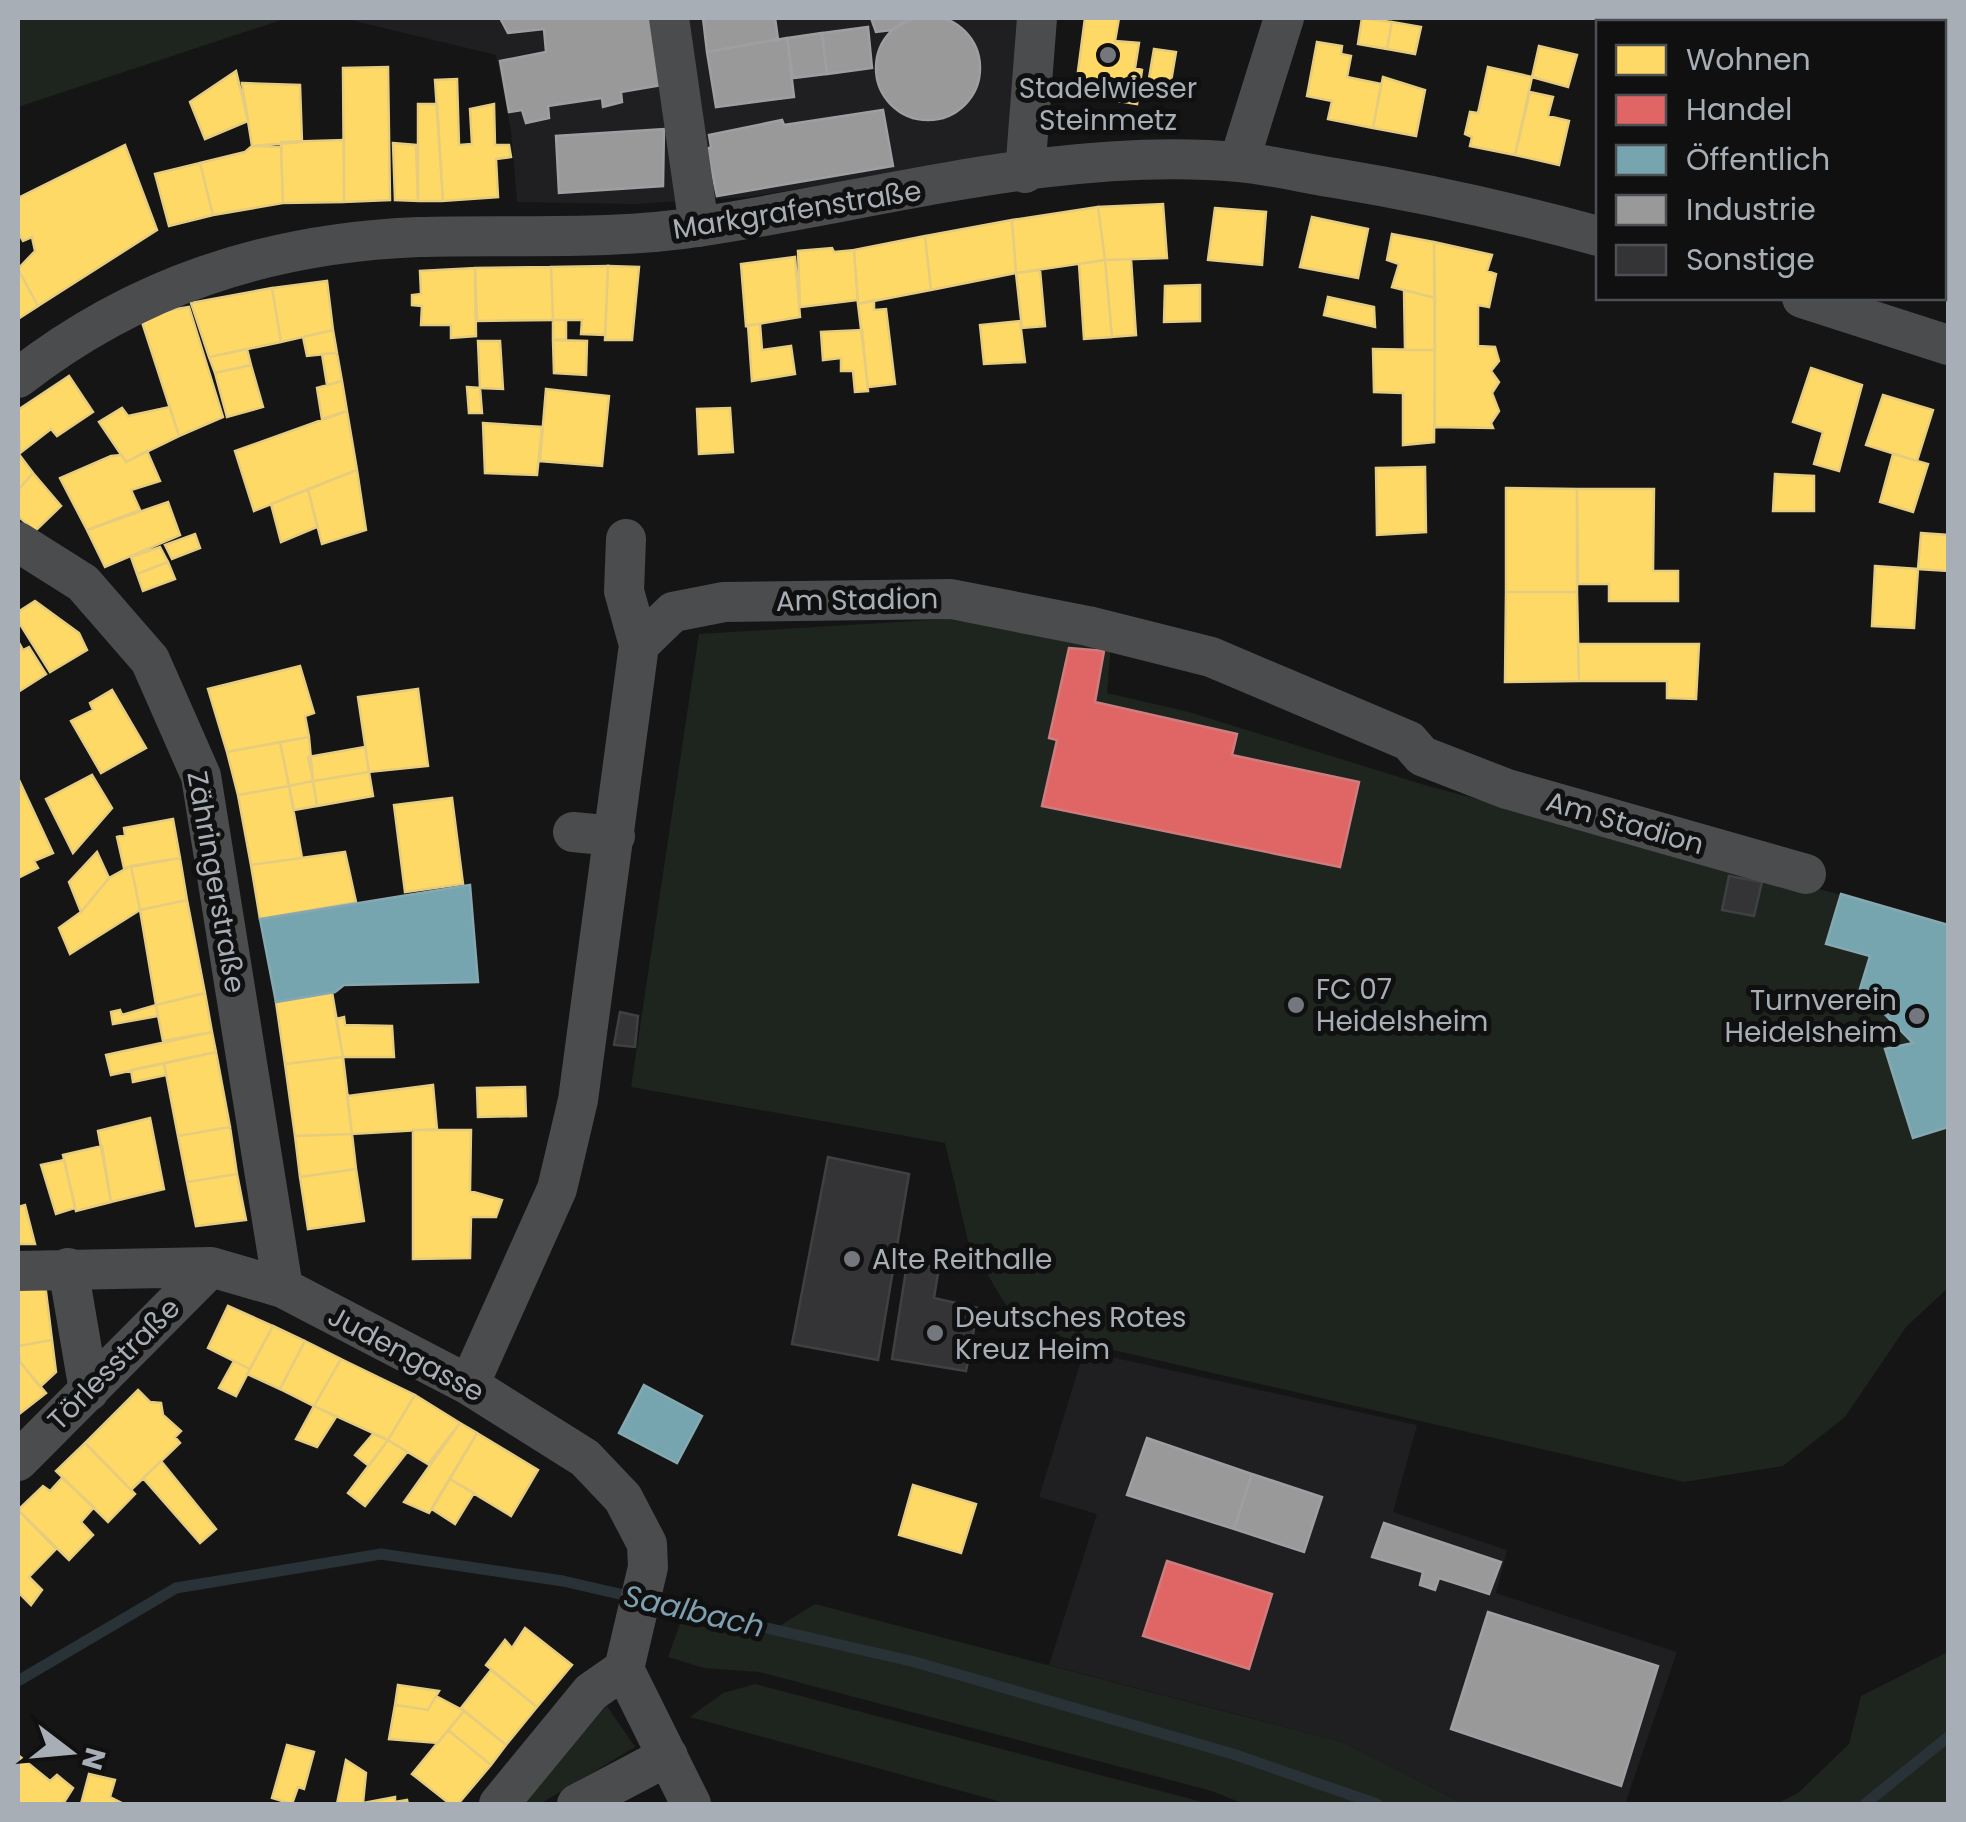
<svg xmlns="http://www.w3.org/2000/svg" width="1966" height="1822" viewBox="0 0 1966 1822" font-family="Poppins,sans-serif">
<style>
.built{fill:#1f1f21}
.green{fill:#1e241e}
.homes{fill:#ffd966;stroke:#e5cc7e;stroke-width:2.5}
.shops{fill:#e06666;stroke:#cf7c7e;stroke-width:2.5}
.public{fill:#76a5af;stroke:#85a8b1;stroke-width:2.5}
.industry{fill:#999;stroke:#9d9fa2;stroke-width:2.5}
.lines{fill:none;stroke-linecap:round;stroke-linejoin:round}
.stream{stroke:#293237;stroke-width:11}
.building{fill:#343436;stroke:#3e4042;stroke-width:2.5}
.minor{stroke:#4a4c4e;stroke-width:40}
.poi-dot{fill:#74787e;stroke:#101011;stroke-width:4}
.labels{text-anchor:middle;dominant-baseline:central;stroke-width:10;stroke-linejoin:round;paint-order:stroke}
.poi-label{font-size:28px;fill:#a7aeb6;stroke:#101011;text-anchor:start}
.street-label{font-size:28px;fill:#a7aeb6;stroke:#101011}
.water-label{font-size:30px;font-style:italic;fill:#7ea0b1;stroke:#101011}
</style>
<rect width="100%" height="100%" fill="#151516"/>
<path class="built" d="M342,18H1022L1016,153L748,197L635,204L517,202L511,131L496,55Z
M1084,1351L1417,1425L1393,1512L1507,1550L1496,1593L1677,1652L1625,1804H1464L1342,1742L1049,1665L1097,1514L1039,1497Z"/>
<path class="green" d="M18,18H287L18,107Z
M947,619L1111,645L1107,693L1189,712L1428,786L1948,923V1288L1906,1327L1845,1417L1783,1466L1684,1482L1066,1339L1005,1304L968,1241L945,1143L631,1087L699,634Z
M815,1604L1342,1742L1464,1804H1244L1212,1791L759,1672L704,1668L668,1657L680,1624L766,1634Z
M1948,1652V1800L1944,1804H1776L1798,1793L1849,1744L1861,1696Z
M755,1684L1210,1804H1009L690,1717L723,1693Z
M605,1703L635,1747L540,1804H520Z"/>
<path class="homes" d="M1085,18H1119L1115,41L1139,43L1135,68L1142,70L1137,104L1075,94Z
M1362,18L1392,22L1387,49L1358,44Z
M1801,18H1867L1866,22H1799Z
M1392,22L1421,27L1415,54L1387,49Z
M1317,42L1342,46L1341,54L1351,56L1347,77L1381,84L1373,128L1328,119L1332,101L1307,96Z
M1539,46L1577,55L1568,87L1532,77Z
M1154,49L1176,52L1169,93L1147,90Z
M388,67L390,200L344,202L343,68Z
M1488,67L1532,77L1515,155L1470,146L1472,137L1465,134L1470,112L1478,113Z
M236,71L248,121L205,139L190,102Z
M1383,77L1425,90L1416,136L1373,128Z
M457,79L459,145L472,144L470,109L494,104L495,145H509L511,157L496,159L498,197L443,201L435,80Z
M242,83L300,85L302,142L252,146Z
M1530,92L1553,97L1548,116L1569,121L1559,165L1515,155Z
M418,104H437L443,201H418Z
M344,140V202L283,203L281,142Z
M393,143L416,145L418,201L395,200Z
M125,145L157,230L38,306L18,269L35,251L32,237L23,241L18,232V198Z
M252,146L281,147L283,203L213,215L200,163L245,152Z
M200,163L213,215L169,226L155,174Z
M1163,204L1167,258L1105,260L1098,207Z
M1098,207L1105,260L1016,273L1012,220Z
M1215,208L1266,212L1262,265L1208,260Z
M1312,217L1368,229L1358,278L1300,267Z
M1012,220L1016,273L931,290L925,236Z
M1392,234L1434,242L1435,298L1392,287L1399,264L1387,260Z
M925,236L931,290L858,304L854,250Z
M1434,242L1492,255L1487,271L1496,274L1489,307L1478,305V346L1495,347L1499,361L1491,371L1499,382L1492,393L1499,411L1491,423L1493,428L1435,427Z
M832,248L834,252L854,250L858,300L800,307L798,251Z
M795,257L800,317L746,326L741,264Z
M1131,259L1136,335L1112,337L1105,260Z
M1105,260L1112,337L1084,339L1079,264Z
M608,266L639,267L632,340H605Z
M608,266L605,335L581,334L582,320H553L551,267Z
M551,267L553,320L477,321L475,268Z
M475,268L476,336L451,338V325H421L422,306L412,305V295L421,294L420,271Z
M18,269L38,306L18,319Z
M1040,270L1045,326L1022,328L1016,273Z
M327,281L333,330L281,342L272,288Z
M1200,285V321L1164,322L1165,286Z
M272,288L281,342L209,357L191,303Z
M1404,290L1435,298V350H1405Z
M1328,297L1374,307L1375,327L1324,315Z
M874,300V310L886,309L895,384L868,387L858,304Z
M189,307L223,417L179,436L142,322L158,312Z
M553,320H566V339L553,340Z
M1020,321L1025,362L984,364L980,325Z
M760,324L762,350L791,346L795,374L752,381L748,325Z
M333,330L337,353L307,356L303,337Z
M862,330L868,391L855,392L853,371H841V358L823,360L821,332Z
M553,340L587,341L586,375L554,373Z
M478,341H500L503,389L480,388Z
M247,349L251,365L215,373L209,357Z
M1373,349L1435,350L1434,442L1403,445V393L1374,392Z
M337,353L342,381L327,385L322,354Z
M251,365L263,407L227,417L215,373Z
M1811,368L1862,385L1839,471L1814,464L1823,432L1793,422Z
M69,376L93,412L57,436L51,429L20,453L18,410Z
M342,381L347,411L322,419L317,388Z
M467,387L480,388L482,413H469Z
M546,389L609,396L602,466L540,461Z
M1883,395L1933,410L1917,461L1866,445Z
M170,407L179,436L126,462L99,422L122,408L128,416Z
M730,408L733,452L699,454L697,409Z
M347,411L357,470L254,511L235,451Z
M483,423L542,427L537,475L485,473Z
M147,451L160,481L131,490L140,510L87,530L60,478L111,456L121,455L126,462Z
M18,453L33,473L18,490Z
M1893,454L1928,464L1913,512L1880,502Z
M1425,467L1426,532L1377,535L1376,468Z
M357,470L366,530L322,544L308,489Z
M33,473L61,506L35,531L18,516V490Z
M1775,474L1814,476V511H1773Z
M1506,488L1577,489V592H1506Z
M308,489L317,527L281,542L271,504Z
M1577,489H1654L1653,571H1678V601H1609V584H1578Z
M168,502L180,535L105,567L87,530Z
M1921,533L1948,535V571L1918,569Z
M195,534L200,548L172,559L165,545Z
M160,547L168,562L137,574L131,557Z
M168,562L175,579L143,591L137,574Z
M1875,566L1918,569L1914,628L1872,626Z
M1506,592H1577L1579,681L1505,682Z
M35,601L79,633L87,650L50,672L18,621V612Z
M18,641L23,650L29,647L46,674L18,692Z
M1578,644H1699L1696,699L1667,698V681H1579Z
M300,666L314,713L305,716L309,737L227,752L208,689Z
M418,689L428,766L369,772L358,697Z
M112,690L146,748L101,773L71,721L93,710L90,703Z
M309,737L313,781L289,786L280,742Z
M280,742L289,786L238,795L227,752Z
M365,747L369,772L313,781L308,757Z
M369,772L373,796L317,806L313,781Z
M92,775L112,808L73,853L46,799Z
M19,780L53,853L34,861L38,868L18,878Z
M313,781L317,806L294,810L289,786Z
M289,786L302,858L251,865L238,795Z
M452,798L463,884L405,892L394,805Z
M173,819L180,858L124,868L117,837L125,835L124,828Z
M97,852L109,878L81,912L69,882Z
M345,852L356,902L260,919L251,865Z
M180,858L187,900L140,910L131,866Z
M131,866L140,910L70,954L59,928L81,912L109,878Z
M187,900L205,993L156,1005L140,910Z
M332,992L343,1057L285,1064L276,1002Z
M205,993L212,1032L163,1041L156,1005Z
M156,1005L158,1016L113,1024L111,1012L120,1010L122,1015Z
M344,1017L345,1025L392,1026L394,1057H343L336,1019Z
M212,1032L216,1052L111,1075L106,1055Z
M216,1052L230,1127L178,1136L164,1063Z
M343,1057L352,1134L295,1136L285,1064Z
M164,1063L166,1075L133,1082L131,1070Z
M433,1085L437,1129L352,1134L347,1096Z
M525,1087L526,1116L478,1117L477,1088Z
M150,1118L164,1189L111,1202L98,1131Z
M230,1127L237,1174L187,1182L178,1136Z
M413,1130H471L470,1191L502,1200L496,1217H471L470,1258L413,1259Z
M352,1134L356,1169L300,1177L295,1136Z
M102,1146L111,1202L76,1211L63,1155Z
M64,1160L75,1208L56,1214L41,1165Z
M356,1169L364,1221L308,1229L300,1177Z
M237,1174L246,1220L196,1226L187,1182Z
M25,1205L35,1244H18V1207Z
M45,1284L52,1340L18,1346V1288Z
M228,1306L273,1326L250,1369L208,1348Z
M273,1326L305,1341L280,1389L247,1374Z
M52,1340L56,1372L40,1387L20,1362L18,1346Z
M305,1341L341,1359L314,1406L280,1389Z
M341,1359L415,1395L388,1440L314,1406Z
M234,1361L250,1369L236,1396L219,1388Z
M20,1362L46,1393L18,1415V1364Z
M138,1390L150,1402L161,1403L163,1415L181,1431L175,1437L180,1443L131,1490L85,1443Z
M415,1395L460,1423L428,1464L388,1440Z
M314,1406L336,1417L317,1447L296,1439Z
M460,1423L477,1433L429,1513L404,1502Z
M477,1433L538,1470L511,1516L450,1479Z
M373,1434L388,1440L369,1466L355,1455Z
M388,1440L407,1452L365,1506L348,1493Z
M85,1443L135,1494L108,1522L56,1471Z
M161,1461L216,1529L200,1543L143,1478Z
M62,1478L94,1507L81,1522L93,1535L69,1560L18,1510L43,1486L50,1491Z
M450,1479L474,1493L455,1524L432,1509Z
M913,1485L976,1504L961,1553L899,1535Z
M18,1510L56,1549L29,1577L42,1590L31,1605L18,1592Z
M525,1628L572,1665L537,1707L486,1665L505,1640L512,1648Z
M491,1670L537,1707L506,1745L461,1708Z
M398,1685L439,1691L428,1710L395,1705Z
M436,1696L464,1711L438,1743L389,1739L395,1705L428,1710Z
M464,1711L506,1745L491,1765L448,1730Z
M448,1730L491,1765L458,1804H450L412,1774Z
M287,1745L314,1752L304,1789L298,1787L292,1804L272,1798Z
M18,1755L50,1781L57,1775L73,1788L63,1804H18Z
M346,1760L366,1773L363,1803L337,1804Z
M89,1774L115,1780L110,1797L124,1804H81Z
M395,1797V1802L407,1800L408,1804H358Z"/>
<path class="shops" d="M1069,648L1104,651L1095,702L1237,734L1232,755L1359,782L1340,867L1042,806L1057,740L1049,738Z
M1167,1561L1272,1594L1249,1669L1143,1636Z"/>
<path class="public" d="M470,885L478,982L344,985L335,992L276,1002L260,919Z
M1841,894L1948,925V1127L1913,1138L1885,1049L1913,1043L1860,989L1870,956L1826,944Z
M644,1385L702,1416L677,1463L619,1433Z"/>
<path class="industry" d="M876 68a52 52 0 1 1 104 0a52 52 0 1 1-104 0Z
M500,18H651L662,85L621,92L622,102L603,107L602,98L548,106L549,118L526,123L522,110L509,112L500,61L546,52L544,29L508,33Z
M703,18H775L778,39L707,52Z
M871,18H914L892,30L876,32Z
M868,27L872,68L827,74L822,33Z
M822,33L827,74L793,78L787,38Z
M787,38L794,97L716,107L707,52Z
M883,110L893,166L717,196L707,149L711,147L709,135L782,120L784,125Z
M664,129L663,186L559,193L556,136Z
M1147,1438L1252,1474L1234,1529L1127,1495Z
M1252,1474L1322,1497L1304,1552L1234,1529Z
M1384,1523L1501,1562L1489,1594L1439,1578L1435,1590L1420,1585L1423,1572L1372,1557Z
M1488,1612L1658,1666L1621,1786L1451,1729Z"/>
<g class="lines">
<path class="stream" d="M18,1681L176,1588L381,1554L563,1581L915,1662L1233,1754L1377,1804
M1865,1804L1948,1737"/>
</g>
<path class="building" d="M1729,876L1762,882L1754,916L1722,910Z
M620,1012L638,1016L635,1047L614,1045Z
M828,1157L909,1174L878,1360L792,1344Z
M907,1264L939,1267L934,1298L978,1308L966,1371L892,1359Z"/>
<g class="lines">
<path class="minor" d="M669,18L699,227
M1913,18V22
M1239,162L1284,18
M1025,173L1037,18
M1802,298L1948,345
M18,378C136,286 268,243 419,237C513,234 610,241 704,226C876,200 1064,146 1239,162C1271,165 1303,173 1335,178C1425,193 1511,212 1598,236
M626,539L624,591L639,645
M18,542L83,583L150,660L201,776L283,1288
M573,832L615,836
M68,1268L89,1391
M18,1271L211,1267L283,1288L469,1385L585,1458L623,1498L647,1544L648,1567L624,1669L691,1804
M469,1385L557,1189L578,1100L639,645L673,612L724,602L951,599L1088,626L1211,657L1409,741L1422,756L1507,789L1806,874
M18,1461L211,1267
M499,1804L591,1692L624,1669
M577,1804L668,1756"/>
</g>
<g class="poi-dot">
<circle cx="1108" cy="55" r="10"/>
<circle cx="1296" cy="1005" r="10"/>
<circle cx="1917" cy="1016" r="10"/>
<circle cx="852" cy="1259" r="10"/>
<circle cx="935" cy="1333" r="10"/>
</g>
<g class="labels">
<g class="poi-label">
<text x="1108" y="88" text-anchor="middle">Stadelwieser<tspan x="1108" dy="32">Steinmetz</tspan></text>
<text x="1316" y="989">FC 07<tspan x="1316" dy="32">Heidelsheim</tspan></text>
<text x="1897" y="1000" text-anchor="end">Turnverein<tspan x="1897" dy="32">Heidelsheim</tspan></text>
<text x="872" y="1259">Alte Reithalle</text>
<text x="955" y="1317">Deutsches Rotes<tspan x="955" dy="32">Kreuz Heim</tspan></text>
</g>
<g class="street-label">
<text transform="translate(797 210) rotate(-9)">Markgrafenstraße</text>
<text transform="translate(857 600) rotate(-1)">Am Stadion</text>
<text transform="translate(1625 823) rotate(16)">Am Stadion</text>
<text transform="translate(216 882) rotate(80)">Zähringerstraße</text>
<text transform="translate(406 1354) rotate(28)">Judengasse</text>
<text transform="translate(114 1364) rotate(-45)">Törlesstraße</text>
</g>
<g class="water-label">
<text transform="translate(694 1611) rotate(13)">Saalbach</text>
</g>
</g>
<rect width="1966" height="1822" fill="none" stroke="#a7aeb6" stroke-width="40"/>
<rect x="1596" y="20" width="350" height="280" fill="#101011" stroke="#4c4f53" stroke-width="2.5"/>
<rect x="1616" y="45" width="50" height="30" fill="#ffd966" stroke="#4c4f53" stroke-width="2.5"/>
<text x="1686" y="70" font-size="30" fill="#a7aeb6">Wohnen</text>
<rect x="1616" y="95" width="50" height="30" fill="#e06666" stroke="#4c4f53" stroke-width="2.5"/>
<text x="1686" y="120" font-size="30" fill="#a7aeb6">Handel</text>
<rect x="1616" y="145" width="50" height="30" fill="#76a5af" stroke="#4c4f53" stroke-width="2.5"/>
<text x="1686" y="170" font-size="30" fill="#a7aeb6">Öffentlich</text>
<rect x="1616" y="195" width="50" height="30" fill="#999999" stroke="#4c4f53" stroke-width="2.5"/>
<text x="1686" y="220" font-size="30" fill="#a7aeb6">Industrie</text>
<rect x="1616" y="245" width="50" height="30" fill="#343436" stroke="#4c4f53" stroke-width="2.5"/>
<text x="1686" y="270" font-size="30" fill="#a7aeb6">Sonstige</text>
<g transform="translate(70 1752) rotate(106)" stroke="#101011" stroke-width="8" paint-order="stroke">
<path d="M0-8L18 38L0 25L-18 38Z" fill="#a7aeb6"/>
<text y="-15" font-size="28" font-weight="bold" text-anchor="middle" fill="#a7aeb6">N</text>
</g>
</svg>
